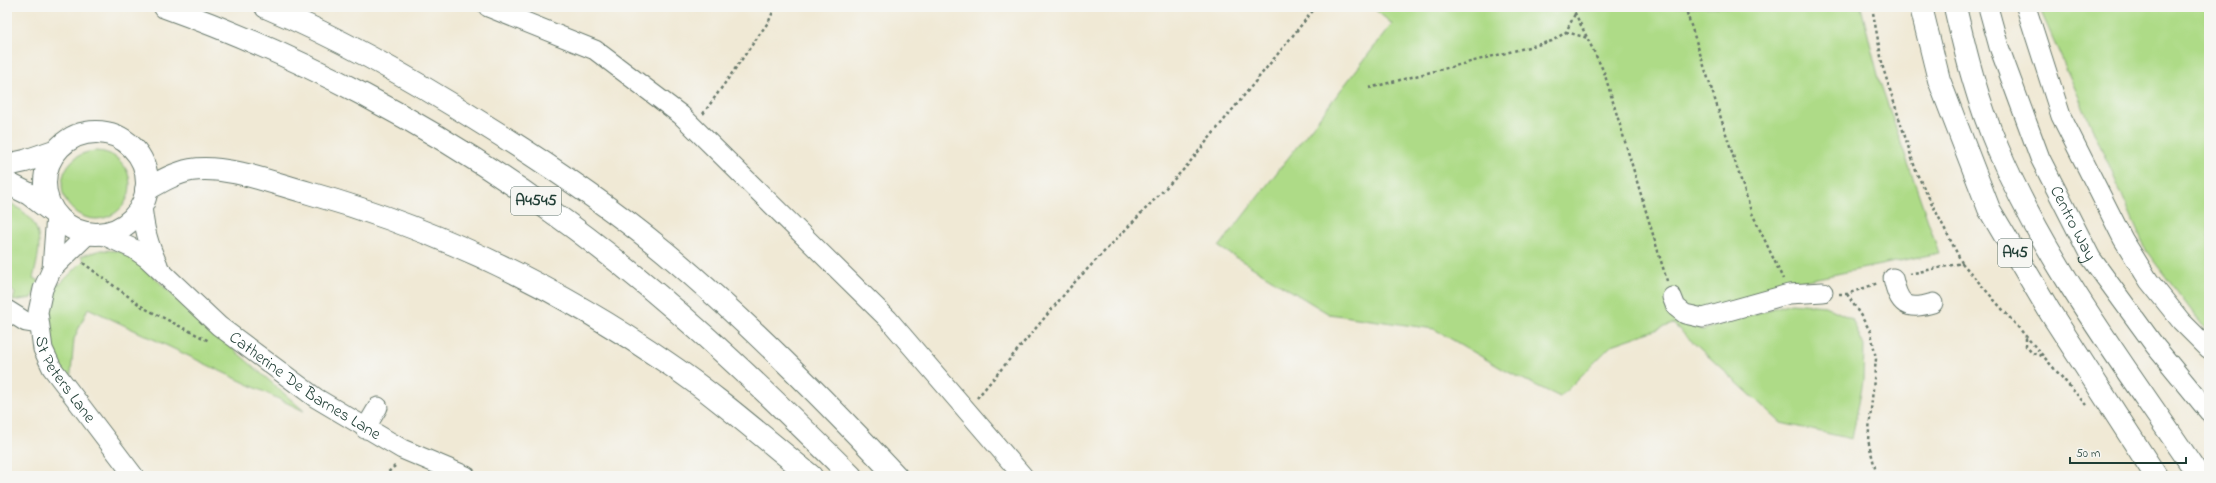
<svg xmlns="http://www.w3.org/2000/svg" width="2216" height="483" viewBox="0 0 2216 483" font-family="'Indie Flower',sans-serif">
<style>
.green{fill:#aedb87;stroke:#668c5e}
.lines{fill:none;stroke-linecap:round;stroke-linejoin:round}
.minor-casing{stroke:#68796c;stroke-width:21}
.major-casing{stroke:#68796c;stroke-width:24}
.highway-casing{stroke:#68796c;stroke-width:24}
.path{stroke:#68796c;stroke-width:2.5;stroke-dasharray:3 3;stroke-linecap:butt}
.minor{stroke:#fff;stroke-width:19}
.major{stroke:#fff;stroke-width:22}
.highway{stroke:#fff;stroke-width:22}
.labels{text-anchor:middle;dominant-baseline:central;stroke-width:3;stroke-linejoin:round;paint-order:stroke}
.shield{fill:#f6f6f2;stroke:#60746d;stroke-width:1}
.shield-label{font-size:16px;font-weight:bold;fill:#1f3d34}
.street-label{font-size:17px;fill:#1f3d34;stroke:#f6f6f2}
</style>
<rect width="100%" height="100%" fill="#f6f6f2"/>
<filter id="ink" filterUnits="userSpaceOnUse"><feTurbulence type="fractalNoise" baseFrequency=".025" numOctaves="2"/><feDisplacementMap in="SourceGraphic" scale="8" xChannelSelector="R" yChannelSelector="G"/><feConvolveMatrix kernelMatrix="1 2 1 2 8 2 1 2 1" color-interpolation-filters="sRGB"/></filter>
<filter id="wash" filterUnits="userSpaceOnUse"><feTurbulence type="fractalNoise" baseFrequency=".012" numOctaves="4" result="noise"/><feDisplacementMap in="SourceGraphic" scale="16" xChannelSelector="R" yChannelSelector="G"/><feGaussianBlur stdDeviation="0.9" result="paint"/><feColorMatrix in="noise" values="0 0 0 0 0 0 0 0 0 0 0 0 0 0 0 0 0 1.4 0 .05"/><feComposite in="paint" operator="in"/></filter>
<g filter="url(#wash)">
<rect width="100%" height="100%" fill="#f0e9d5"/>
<path class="green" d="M1372,7H1861L1879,79L1939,253L1793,283L1682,321L1702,330L1791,303L1825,306L1852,319L1864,346L1863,381L1852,439L1781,423L1673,324L1612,345L1560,397L1506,371L1434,329L1329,314L1219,247L1392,24Z
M2039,7H2209V334L2147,252Z
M62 185a34 34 0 1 1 68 0a34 34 0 1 1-68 0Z
M7,201C44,221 43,241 33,278L39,281L32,298L13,301L15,293L7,286Z
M101,250L118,251L130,255L199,319L304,411L88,308L74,339L70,384L51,347L46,307L52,283L60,284L84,260L81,256Z"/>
</g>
<g filter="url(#ink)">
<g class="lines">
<defs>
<g id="minor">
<path d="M488,7L595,50L681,115L888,319L1023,476"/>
<path id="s1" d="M1988,7L1999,47L2040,158L2091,258L2155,346L2209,412"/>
<path d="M2026,7L2061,116L2123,239L2149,281L2181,321L2209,349"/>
<path d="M142,205C144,228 148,244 158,265"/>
<path id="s2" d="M56,215L52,269L43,289L38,312L43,349L52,368L134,476"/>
<path id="s3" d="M101,234L134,249L148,259L219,326L316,398L402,449L466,476"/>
<path d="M52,269L89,233"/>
<path d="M1893,278C1899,305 1906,311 1933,303"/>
<path d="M1672,297L1676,307L1685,314L1703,318L1789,294L1823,292"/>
<path d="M7,310L26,322L38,324"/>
<path d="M365,429L378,407"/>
</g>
<path id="major" d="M45 183a51 51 0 1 1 102 0a51 51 0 1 1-102 0Z
M7,165L25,161L57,150
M7,183L29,194L54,213"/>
<path id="highway" d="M165,7C299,55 433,126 548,209C658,287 756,381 851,476
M266,7C342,39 414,80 483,124C546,163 608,205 665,252C747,321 823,398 896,476
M1921,7L1939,80L1989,209L2050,312L2156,476
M1955,7C1966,55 1978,103 1998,149C2048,267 2128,370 2199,476
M146,190C160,182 175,173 191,170C226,164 275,184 309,193C437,229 559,288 669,364C719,398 764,438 811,476"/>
</defs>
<use href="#minor" class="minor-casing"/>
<use href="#major" class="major-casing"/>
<use href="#highway" class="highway-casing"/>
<path class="path" d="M1572,7L1604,72L1667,281
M1685,7L1751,211L1783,279
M1872,7L1883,68L1917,174L1962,263
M1566,32L1588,38
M1369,88L1552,41L1566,32L1575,14
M703,114L769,21L775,7
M83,263L144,308L209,341
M1909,274L1962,263L2086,405
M1839,294H1847L1878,283
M1847,294L1871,332L1876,359L1868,440L1877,476
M2026,338V346L2032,353L2042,356
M977,398L1073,284L1185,168L1316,7
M384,476L395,466"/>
<use href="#minor" class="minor"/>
<use href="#major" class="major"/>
<use href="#highway" class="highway"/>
</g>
</g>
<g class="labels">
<g class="shield">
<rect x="511" y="187" width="50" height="28" rx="3"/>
<rect x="1998" y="239" width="34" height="28" rx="3"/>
</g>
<g class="shield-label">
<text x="536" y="201">A4545</text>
<text x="2015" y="253">A45</text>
</g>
<g class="street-label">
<text stroke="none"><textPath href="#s1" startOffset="233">Centro Way</textPath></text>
<text stroke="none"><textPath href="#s2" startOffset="174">St Peters Lane</textPath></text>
<text stroke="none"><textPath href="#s3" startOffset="256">Catherine De Barnes Lane</textPath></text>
</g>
</g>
<rect width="2216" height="483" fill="none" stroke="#f6f6f2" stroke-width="24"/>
<path d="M2070 457v6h116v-6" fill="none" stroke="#1f3d34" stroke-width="2"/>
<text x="2076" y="457" font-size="12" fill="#1f3d34" stroke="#f6f6f2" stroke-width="3" paint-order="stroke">50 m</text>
</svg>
